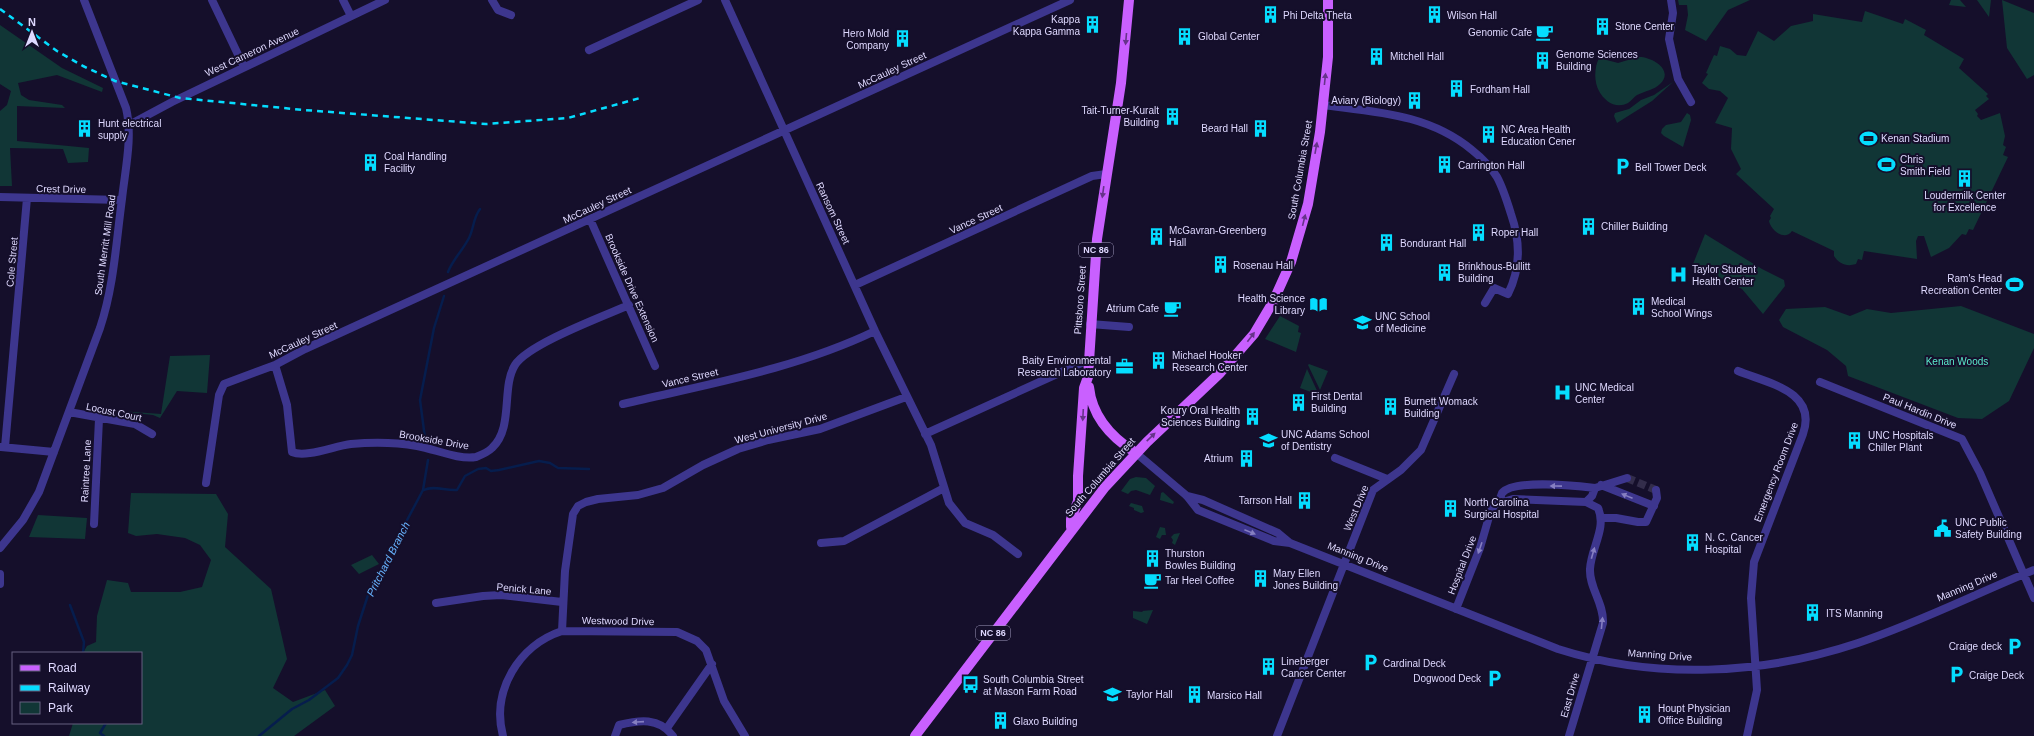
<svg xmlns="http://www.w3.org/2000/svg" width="2034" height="736" viewBox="0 0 2034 736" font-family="Helvetica,sans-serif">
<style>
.green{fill:#113636}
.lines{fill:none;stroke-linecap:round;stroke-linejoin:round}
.stream{stroke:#061d4d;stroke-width:2.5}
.minor-tunnel{stroke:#332d4b;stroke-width:8;stroke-dasharray:8 4;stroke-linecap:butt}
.minor{stroke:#3d368e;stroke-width:8}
.major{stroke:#c960ff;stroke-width:10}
.rail{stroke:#05ddff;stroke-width:2.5;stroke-dasharray:6 5;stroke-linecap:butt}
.oneway{fill:#66338a}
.oneway2{fill:#867fc1}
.labels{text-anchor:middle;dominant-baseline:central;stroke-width:4;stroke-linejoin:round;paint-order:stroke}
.shield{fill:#150f2b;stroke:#a29cbf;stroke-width:1}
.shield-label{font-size:9px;font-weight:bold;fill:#dfd9ff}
.poi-label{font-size:10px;fill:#dfd9ff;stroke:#150f2b;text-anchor:start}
.street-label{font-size:10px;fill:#dfd9ff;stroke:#150f2b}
.park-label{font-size:10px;fill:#5aeacb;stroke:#150f2b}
.water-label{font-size:11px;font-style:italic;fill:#67b3ff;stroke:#150f2b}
</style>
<rect width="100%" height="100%" fill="#150f2b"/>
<path class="green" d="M1678,0H1750L1728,10L1706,41L1685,30L1688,15L1687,5H1679Z
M1951,0H1960L1966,7L1949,5Z
M1977,0H1991L1989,17Z
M2002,0L2034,13V75L2027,79L2007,48Z
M1865,11L1903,24L1905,19L1926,30L1924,35L1964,59L1959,68L1988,94L1986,96L1989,99L1975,110L1978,114L1977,116L1981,120L2000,113L2005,136L2003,145L2006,147L2003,155L2008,157L1973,230L1969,229L1966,235L1962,234L1949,248L1931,257L1924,236H1918L1916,241L1917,259L1864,251L1862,260L1858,259L1856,264C1847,267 1839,264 1834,256V251L1792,231C1785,241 1771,231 1769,221L1771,218L1770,216L1774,209L1736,174L1741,169L1731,149L1732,128L1715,123L1728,98L1720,91L1709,89L1702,83L1708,74L1706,73L1714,55L1717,56L1720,46L1730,49L1737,55L1746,56L1758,31L1774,41L1791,26L1813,21V14L1862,22Z
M0,25L62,68L103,88L102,92L57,75L18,83L21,95L29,100L62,105L65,108L17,106V141L89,148L88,162L68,163L63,149L10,148L12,186H0V111L7,105L11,91L0,84Z
M1638,57C1651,56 1675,70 1660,84C1654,90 1645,91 1637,95C1634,97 1631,101 1628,103C1616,109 1605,102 1599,91C1594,82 1594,68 1599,58L1618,63Z
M1673,82L1652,101L1617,123L1614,116L1615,113L1629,109L1641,100L1654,95Z
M1687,113L1690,115L1691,120L1683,147L1664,136L1661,133L1662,129L1666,125L1681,122Z
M1705,234L1762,269L1784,280L1785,286L1763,314L1742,289L1693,264Z
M1961,306L2034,334V348L2009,401L1982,419L1958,418L1848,376L1846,366L1827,350L1783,327L1779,320L1786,309L1825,307L1850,316L1867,309L1891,313Z
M1280,316L1299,326L1298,332L1301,333L1296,352L1265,339Z
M210,355L207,393L177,391L160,418L153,415L107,410L161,414L170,356Z
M1309,364L1328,371L1320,390L1308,365Z
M1307,369L1319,395L1300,388Z
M1136,477L1146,478L1155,486L1150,495L1136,490L1131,491L1128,494L1121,491L1130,479Z
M1163,492L1174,502L1173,504L1160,500L1161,493Z
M131,493L216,494L228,514L225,547L271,589L287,659L273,688L293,702L325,690L335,706L294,736H69L73,723H141V653H83L87,646L96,642L97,616L107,580L128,583L131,592H180L202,587L211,560L200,545L185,538L157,534L136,536L128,533Z
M1131,503L1142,506L1144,512L1141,513L1134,510V508L1129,506Z
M38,515L87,518L85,539L29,537Z
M1160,527L1165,528L1166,535H1162L1160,539L1156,537Z
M1180,533L1175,545L1172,543L1173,540L1171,537L1174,534Z
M372,555L379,564L359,574L351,565Z
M1153,610L1147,624L1133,618V611L1143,612L1142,611Z"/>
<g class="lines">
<path class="stream" d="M448,272C453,259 463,250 469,238C474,228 473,218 480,209
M425,438L420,400L434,328L444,296
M424,490C433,485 446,491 457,490L465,476L478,469L486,468L491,471L499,470L539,461L550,463L558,468L589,469
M70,605L84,642L83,653
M104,736L100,733L106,723
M259,736L292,709L309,700L338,678L347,665L352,655L358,626L369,592L423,490L428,460"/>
<path class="minor-tunnel" d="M1627,478L1656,490"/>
<path class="minor" d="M212,0L244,67
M343,0L351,16
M492,0L498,10L511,15
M725,0L875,331L931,445L949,503L965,523L993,535L1018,554
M1671,0L1673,13L1669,39L1678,79L1691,102
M589,50L698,0
M1323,105C1376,112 1429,114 1472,150C1482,158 1490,166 1497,177C1503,188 1507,201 1511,214C1520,240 1521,268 1508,294L1494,288L1485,303
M129,125L172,102L385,0
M0,197L121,200
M590,219L655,366
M855,285L1092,176L1106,174
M1090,324L1129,327
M275,365L287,405L292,452C306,458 334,446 351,444C373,442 394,442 417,446C435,449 458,460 476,457C481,455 488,452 492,448C514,428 501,387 515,365C528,344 604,316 629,305
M1738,371C1767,383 1818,391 1803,434L1754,562L1751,598L1757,690L1747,736
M1820,382L1962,439L1980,473L2034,598
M623,404C708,384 796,369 875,331
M69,412L135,424L152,434
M925,434L1088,360
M1,447L54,452
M5,447L27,198
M1136,453L1187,496L1198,510L1274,541L1290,543L1558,649C1655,680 1762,675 1858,643C1918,623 1975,594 2034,570
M1335,458L1387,479
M206,483L219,395L224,384L275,365L305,349L1070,0
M1601,485L1654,506
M1187,496L1203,500L1278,533L1290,543
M1500,502C1500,499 1501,495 1502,493C1513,479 1578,486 1595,488
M1586,502L1592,496L1595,488L1627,478
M1602,518H1616L1638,522H1646L1657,498L1656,490
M94,524L99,419
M821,543L844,541L944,488
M0,548L23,520L39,492L100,328C114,286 116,243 122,199C125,170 133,137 126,108L84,0
M0,574V584
M436,603L483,596L501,595L562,602
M1456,609L1480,548L1491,510L1496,504L1513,499L1586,502L1598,508C1607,528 1591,548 1590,569C1589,588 1604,603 1603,623L1569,736
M562,631L565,571L573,514L578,506L586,502L598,499L638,495L663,488L703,465L738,449L768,440L820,429L906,397
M667,728L712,664
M503,736C491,691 519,645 562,631L677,632L697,641L706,650L724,701L745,736
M615,736L619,725C639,720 659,717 673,736
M1277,736L1373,490L1401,470L1421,450L1454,374"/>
<path class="major" d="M1089,387C1092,416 1112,438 1136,453
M1071,527V519L1078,501V476L1084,388L1088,377L1097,239L1121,83L1129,0
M915,736L1105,487L1147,442L1220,373L1254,334L1273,302L1291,262L1308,204L1320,132L1328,57V0"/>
<path class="rail" d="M0,9L57,51L83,66L115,81L180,98L304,110L486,124L568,118L640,98"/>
</g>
<defs><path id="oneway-solid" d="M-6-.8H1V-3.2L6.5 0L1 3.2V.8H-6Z"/></defs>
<g class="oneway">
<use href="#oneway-solid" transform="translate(1126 39) rotate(95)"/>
<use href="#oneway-solid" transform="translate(1325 79) rotate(-84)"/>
<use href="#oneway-solid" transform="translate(1316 148) rotate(-80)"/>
<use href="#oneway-solid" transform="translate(1103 192) rotate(98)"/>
<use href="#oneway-solid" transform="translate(1304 220) rotate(-76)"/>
<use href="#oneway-solid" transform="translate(1251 337) rotate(-53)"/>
<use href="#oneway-solid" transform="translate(1083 415) rotate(93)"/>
<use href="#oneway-solid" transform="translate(1151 437) rotate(-44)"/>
</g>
<g class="oneway2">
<use href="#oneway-solid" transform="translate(1556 486) rotate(-179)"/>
<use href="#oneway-solid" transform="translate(1627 496) rotate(-158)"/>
<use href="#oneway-solid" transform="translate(1250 532) rotate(22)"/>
<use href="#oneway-solid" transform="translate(1480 548) rotate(109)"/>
<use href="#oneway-solid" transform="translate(1593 553) rotate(-74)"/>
<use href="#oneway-solid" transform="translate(1602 623) rotate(-84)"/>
<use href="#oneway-solid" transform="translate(638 722) rotate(176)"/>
</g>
<defs>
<symbol id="building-bare" viewBox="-9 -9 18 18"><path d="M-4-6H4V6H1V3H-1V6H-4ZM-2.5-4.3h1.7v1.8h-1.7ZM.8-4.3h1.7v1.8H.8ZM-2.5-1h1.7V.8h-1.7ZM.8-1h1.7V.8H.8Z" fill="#05ddff" stroke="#150f2b" stroke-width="2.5" paint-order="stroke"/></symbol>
<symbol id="cafe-bare" viewBox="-9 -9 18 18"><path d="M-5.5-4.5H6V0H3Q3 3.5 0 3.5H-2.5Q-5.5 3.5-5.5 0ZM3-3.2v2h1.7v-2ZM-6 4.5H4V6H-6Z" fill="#05ddff" stroke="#150f2b" stroke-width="2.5" paint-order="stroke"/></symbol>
<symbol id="stadium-bare" viewBox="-9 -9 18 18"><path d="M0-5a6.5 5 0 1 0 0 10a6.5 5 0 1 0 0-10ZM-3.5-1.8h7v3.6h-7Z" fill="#05ddff" stroke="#150f2b" stroke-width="2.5" paint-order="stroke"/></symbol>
<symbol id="parking-bare" viewBox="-9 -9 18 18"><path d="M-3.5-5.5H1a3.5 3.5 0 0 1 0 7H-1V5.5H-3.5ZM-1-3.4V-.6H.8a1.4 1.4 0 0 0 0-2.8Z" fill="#05ddff" stroke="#150f2b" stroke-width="2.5" paint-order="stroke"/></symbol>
<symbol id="hospital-bare" viewBox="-9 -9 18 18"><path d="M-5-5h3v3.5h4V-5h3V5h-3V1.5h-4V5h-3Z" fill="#05ddff" stroke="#150f2b" stroke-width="2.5" paint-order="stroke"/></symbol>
<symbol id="library-bare" viewBox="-9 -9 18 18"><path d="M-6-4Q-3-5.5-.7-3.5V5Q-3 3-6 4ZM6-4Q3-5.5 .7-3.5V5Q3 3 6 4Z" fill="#05ddff" stroke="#150f2b" stroke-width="2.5" paint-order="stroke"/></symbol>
<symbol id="university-bare" viewBox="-9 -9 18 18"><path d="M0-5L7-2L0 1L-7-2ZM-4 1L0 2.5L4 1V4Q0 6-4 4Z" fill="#05ddff" stroke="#150f2b" stroke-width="2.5" paint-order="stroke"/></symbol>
<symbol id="office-bare" viewBox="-9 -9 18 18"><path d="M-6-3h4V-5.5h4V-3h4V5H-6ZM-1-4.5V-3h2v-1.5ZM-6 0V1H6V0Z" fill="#05ddff" stroke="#150f2b" stroke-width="2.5" paint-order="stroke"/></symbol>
<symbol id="civic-bare" viewBox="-9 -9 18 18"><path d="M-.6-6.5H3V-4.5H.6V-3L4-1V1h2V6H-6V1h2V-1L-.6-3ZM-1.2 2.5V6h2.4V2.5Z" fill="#05ddff" stroke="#150f2b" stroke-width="2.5" paint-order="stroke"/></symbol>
<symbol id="bus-bare" viewBox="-9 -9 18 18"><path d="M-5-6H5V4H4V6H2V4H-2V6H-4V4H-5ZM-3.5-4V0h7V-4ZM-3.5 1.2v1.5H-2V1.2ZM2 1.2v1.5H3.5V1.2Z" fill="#05ddff" stroke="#150f2b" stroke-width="2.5" paint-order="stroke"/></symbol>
</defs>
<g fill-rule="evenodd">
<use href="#building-bare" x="1258" y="2" width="25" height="25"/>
<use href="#building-bare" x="1422" y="2" width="25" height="25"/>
<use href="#building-bare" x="1080" y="12" width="25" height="25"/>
<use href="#building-bare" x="1590" y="14" width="25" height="25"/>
<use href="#cafe-bare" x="1532" y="20" width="25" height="25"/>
<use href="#building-bare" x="1172" y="24" width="25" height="25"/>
<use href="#building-bare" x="890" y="26" width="25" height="25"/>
<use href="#building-bare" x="1364" y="44" width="25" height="25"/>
<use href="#building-bare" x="1530" y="48" width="25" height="25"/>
<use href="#building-bare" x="1444" y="76" width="25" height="25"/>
<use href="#building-bare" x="1402" y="88" width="25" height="25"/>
<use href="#building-bare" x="1160" y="104" width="25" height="25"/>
<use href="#building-bare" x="1248" y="116" width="25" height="25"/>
<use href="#building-bare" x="72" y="116" width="25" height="25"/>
<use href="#building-bare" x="1476" y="122" width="25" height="25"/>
<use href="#stadium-bare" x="1856" y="126" width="25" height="25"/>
<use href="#building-bare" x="358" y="150" width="25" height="25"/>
<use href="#building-bare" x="1432" y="152" width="25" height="25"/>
<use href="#stadium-bare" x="1874" y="152" width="25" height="25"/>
<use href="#parking-bare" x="1610" y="154" width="25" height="25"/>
<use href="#building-bare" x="1952" y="166" width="25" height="25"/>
<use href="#building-bare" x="1576" y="214" width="25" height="25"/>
<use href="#building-bare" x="1466" y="220" width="25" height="25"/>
<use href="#building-bare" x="1144" y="224" width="25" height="25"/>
<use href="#building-bare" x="1374" y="230" width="25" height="25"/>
<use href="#building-bare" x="1208" y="252" width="25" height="25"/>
<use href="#building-bare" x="1432" y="260" width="25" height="25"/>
<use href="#hospital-bare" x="1666" y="262" width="25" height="25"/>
<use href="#stadium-bare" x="2002" y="272" width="25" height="25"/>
<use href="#library-bare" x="1306" y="292" width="25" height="25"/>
<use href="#building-bare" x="1626" y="294" width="25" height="25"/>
<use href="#cafe-bare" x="1160" y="296" width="25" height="25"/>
<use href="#university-bare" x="1350" y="310" width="25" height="25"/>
<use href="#building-bare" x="1146" y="348" width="25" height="25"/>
<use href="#office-bare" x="1112" y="354" width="25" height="25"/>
<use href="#hospital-bare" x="1550" y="380" width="25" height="25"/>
<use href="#building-bare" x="1286" y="390" width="25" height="25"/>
<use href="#building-bare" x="1378" y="394" width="25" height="25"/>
<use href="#building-bare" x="1240" y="404" width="25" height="25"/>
<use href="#university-bare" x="1256" y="428" width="25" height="25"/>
<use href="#building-bare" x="1842" y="428" width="25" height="25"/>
<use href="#building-bare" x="1234" y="446" width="25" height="25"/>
<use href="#building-bare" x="1292" y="488" width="25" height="25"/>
<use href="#building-bare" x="1438" y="496" width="25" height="25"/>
<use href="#civic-bare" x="1930" y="516" width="25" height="25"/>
<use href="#building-bare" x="1680" y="530" width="25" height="25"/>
<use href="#building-bare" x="1140" y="546" width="25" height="25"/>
<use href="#building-bare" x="1248" y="566" width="25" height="25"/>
<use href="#cafe-bare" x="1140" y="568" width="25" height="25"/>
<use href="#building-bare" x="1800" y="600" width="25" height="25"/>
<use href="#parking-bare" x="2002" y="634" width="25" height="25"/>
<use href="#parking-bare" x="1358" y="650" width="25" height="25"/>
<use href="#building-bare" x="1256" y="654" width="25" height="25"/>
<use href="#parking-bare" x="1944" y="662" width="25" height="25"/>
<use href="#parking-bare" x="1482" y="666" width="25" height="25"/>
<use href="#bus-bare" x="958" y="672" width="25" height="25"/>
<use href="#university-bare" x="1100" y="682" width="25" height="25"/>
<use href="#building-bare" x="1182" y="682" width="25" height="25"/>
<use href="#building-bare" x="1632" y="702" width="25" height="25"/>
<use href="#building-bare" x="988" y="708" width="25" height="25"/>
</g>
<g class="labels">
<g class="shield">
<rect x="1079" y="243" width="34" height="14" rx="3"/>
<rect x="976" y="626" width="34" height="14" rx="3"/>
</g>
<g class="shield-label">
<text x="1096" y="250">NC 86</text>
<text x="993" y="633">NC 86</text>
</g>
<g class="poi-label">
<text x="1283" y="15">Phi Delta Theta</text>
<text x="1447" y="15">Wilson Hall</text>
<text x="1080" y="19" text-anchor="end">Kappa<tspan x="1080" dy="12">Kappa Gamma</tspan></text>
<text x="1615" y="26">Stone Center</text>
<text x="1532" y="32" text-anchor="end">Genomic Cafe</text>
<text x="889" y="33" text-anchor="end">Hero Mold<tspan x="889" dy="12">Company</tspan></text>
<text x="1198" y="36">Global Center</text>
<text x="1556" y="54">Genome Sciences<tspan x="1556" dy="12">Building</tspan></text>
<text x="1390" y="56">Mitchell Hall</text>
<text x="1470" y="89">Fordham Hall</text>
<text x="1401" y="100" text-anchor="end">Aviary (Biology)</text>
<text x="1159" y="110" text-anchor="end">Tait-Turner-Kuralt<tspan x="1159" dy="12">Building</tspan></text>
<text x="98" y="123">Hunt electrical<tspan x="98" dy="12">supply</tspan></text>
<text x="1248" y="128" text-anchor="end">Beard Hall</text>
<text x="1501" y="129">NC Area Health<tspan x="1501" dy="12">Education Cener</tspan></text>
<text x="1881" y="138">Kenan Stadium</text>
<text x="384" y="156">Coal Handling<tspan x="384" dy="12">Facility</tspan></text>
<text x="1900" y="159">Chris<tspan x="1900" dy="12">Smith Field</tspan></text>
<text x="1458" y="165">Carrington Hall</text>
<text x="1635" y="167">Bell Tower Deck</text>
<text x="1965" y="195" text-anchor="middle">Loudermilk Center<tspan x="1965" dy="12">for Excellence</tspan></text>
<text x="1601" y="226">Chiller Building</text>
<text x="1169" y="230">McGavran-Greenberg<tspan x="1169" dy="12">Hall</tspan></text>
<text x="1491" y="232">Roper Hall</text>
<text x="1400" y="243">Bondurant Hall</text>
<text x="1233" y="265">Rosenau Hall</text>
<text x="1458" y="266">Brinkhous-Bullitt<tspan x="1458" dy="12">Building</tspan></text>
<text x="1692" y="269">Taylor Student<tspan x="1692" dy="12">Health Center</tspan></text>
<text x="2002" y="278" text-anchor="end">Ram's Head<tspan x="2002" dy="12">Recreation Center</tspan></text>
<text x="1305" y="298" text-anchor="end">Health Science<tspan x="1305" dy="12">Library</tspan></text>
<text x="1651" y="301">Medical<tspan x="1651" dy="12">School Wings</tspan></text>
<text x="1159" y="308" text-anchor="end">Atrium Cafe</text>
<text x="1375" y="316">UNC School<tspan x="1375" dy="12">of Medicine</tspan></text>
<text x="1172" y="355">Michael Hooker<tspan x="1172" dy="12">Research Center</tspan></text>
<text x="1111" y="360" text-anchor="end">Baity Environmental<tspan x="1111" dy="12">Research Laboratory</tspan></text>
<text x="1575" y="387">UNC Medical<tspan x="1575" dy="12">Center</tspan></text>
<text x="1311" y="396">First Dental<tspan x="1311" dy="12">Building</tspan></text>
<text x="1404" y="401">Burnett Womack<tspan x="1404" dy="12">Building</tspan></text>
<text x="1240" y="410" text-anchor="end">Koury Oral Health<tspan x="1240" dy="12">Sciences Building</tspan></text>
<text x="1281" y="434">UNC Adams School<tspan x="1281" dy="12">of Dentistry</tspan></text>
<text x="1868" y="435">UNC Hospitals<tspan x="1868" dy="12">Chiller Plant</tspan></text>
<text x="1233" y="458" text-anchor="end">Atrium</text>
<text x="1292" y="500" text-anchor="end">Tarrson Hall</text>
<text x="1464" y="502">North Carolina<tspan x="1464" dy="12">Surgical Hospital</tspan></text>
<text x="1955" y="522">UNC Public<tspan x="1955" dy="12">Safety Building</tspan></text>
<text x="1705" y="537">N. C. Cancer<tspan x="1705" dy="12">Hospital</tspan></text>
<text x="1165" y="553">Thurston<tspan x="1165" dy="12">Bowles Building</tspan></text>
<text x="1273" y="573">Mary Ellen<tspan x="1273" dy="12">Jones Building</tspan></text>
<text x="1165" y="580">Tar Heel Coffee</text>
<text x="1826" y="613">ITS Manning</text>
<text x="2002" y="646" text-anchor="end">Craige deck</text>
<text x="1281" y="661">Lineberger<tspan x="1281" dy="12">Cancer Center</tspan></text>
<text x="1383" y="663">Cardinal Deck</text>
<text x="1969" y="675">Craige Deck</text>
<text x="1481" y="678" text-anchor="end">Dogwood Deck</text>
<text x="983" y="679">South Columbia Street<tspan x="983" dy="12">at Mason Farm Road</tspan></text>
<text x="1126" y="694">Taylor Hall</text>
<text x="1207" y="695">Marsico Hall</text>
<text x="1658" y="708">Houpt Physician<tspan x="1658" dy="12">Office Building</tspan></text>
<text x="1013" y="721">Glaxo Building</text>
</g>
<g class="street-label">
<text transform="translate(252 52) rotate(-25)">West Cameron Avenue</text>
<text transform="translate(892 70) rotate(-25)">McCauley Street</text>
<text transform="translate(1300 170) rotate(-80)">South Columbia Street</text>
<text transform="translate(61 189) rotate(1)">Crest Drive</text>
<text transform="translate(597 205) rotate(-25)">McCauley Street</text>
<text transform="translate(833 213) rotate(65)">Ransom Street</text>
<text transform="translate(976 219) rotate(-25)">Vance Street</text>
<text transform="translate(105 245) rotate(-82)">South Merritt Mill Road</text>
<text transform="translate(12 262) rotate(-85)">Cole Street</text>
<text transform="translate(632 288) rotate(66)">Brookside Drive Extension</text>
<text transform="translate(1080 300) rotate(-86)">Pittsboro Street</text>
<text transform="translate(303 340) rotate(-25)">McCauley Street</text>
<text transform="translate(690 378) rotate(-13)">Vance Street</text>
<text transform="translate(1920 411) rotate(22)">Paul Hardin Drive</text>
<text transform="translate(114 412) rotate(12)">Locust Court</text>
<text transform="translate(781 428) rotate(-15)">West University Drive</text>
<text transform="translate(434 440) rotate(10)">Brookside Drive</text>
<text transform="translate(86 471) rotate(-87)">Raintree Lane</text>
<text transform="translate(1776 472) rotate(-69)">Emergency Room Drive</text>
<text transform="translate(1100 477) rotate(-49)">South Columbia Street</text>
<text transform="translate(1356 508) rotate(-67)">West Drive</text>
<text transform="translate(1358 557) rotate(22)">Manning Drive</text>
<text transform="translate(1462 565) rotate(-69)">Hospital Drive</text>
<text transform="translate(1967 586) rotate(-23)">Manning Drive</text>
<text transform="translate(524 589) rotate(5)">Penick Lane</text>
<text transform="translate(618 621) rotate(1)">Westwood Drive</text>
<text transform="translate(1660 655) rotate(4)">Manning Drive</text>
<text transform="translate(1570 695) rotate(-74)">East Drive</text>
</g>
<g class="park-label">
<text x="1957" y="361">Kenan Woods</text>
</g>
<g class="water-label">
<text transform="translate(388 559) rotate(-63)">Pritchard Branch</text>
</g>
</g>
<rect x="12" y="652" width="130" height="72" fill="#150f2b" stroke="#666080"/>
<rect x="20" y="665" width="20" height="6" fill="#c960ff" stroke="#666080"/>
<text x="48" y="672" font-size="12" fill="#dfd9ff">Road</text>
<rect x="20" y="685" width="20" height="6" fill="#05ddff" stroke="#666080"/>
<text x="48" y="692" font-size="12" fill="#dfd9ff">Railway</text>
<rect x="20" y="702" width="20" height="12" fill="#113636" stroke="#666080"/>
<text x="48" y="712" font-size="12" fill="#dfd9ff">Park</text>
<g transform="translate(32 32)" stroke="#150f2b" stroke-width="3" paint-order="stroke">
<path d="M0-3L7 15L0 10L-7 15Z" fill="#dfd9ff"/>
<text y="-6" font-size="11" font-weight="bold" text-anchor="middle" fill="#dfd9ff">N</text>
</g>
</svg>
